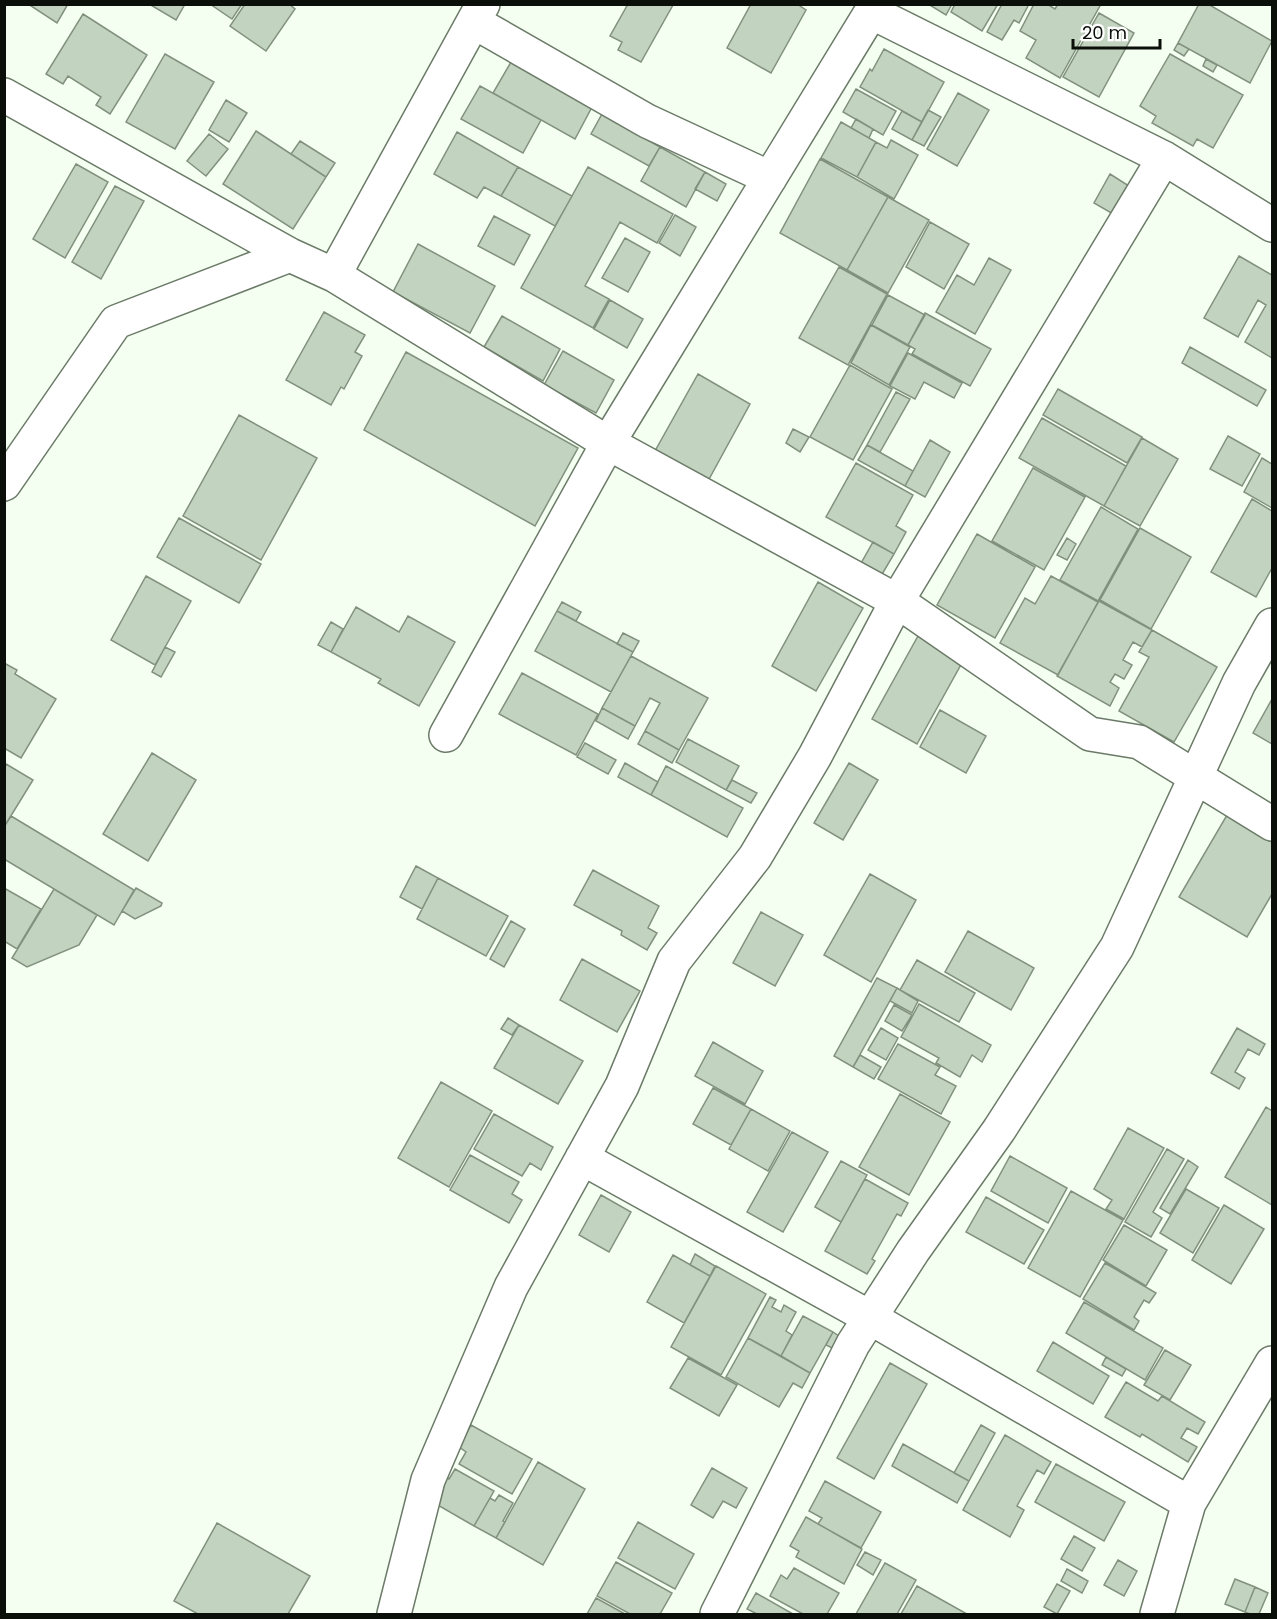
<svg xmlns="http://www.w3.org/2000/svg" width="1277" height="1619" viewBox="0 0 1277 1619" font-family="Poppins,sans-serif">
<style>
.building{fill:#c2d3bf;stroke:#81917e;stroke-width:1.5}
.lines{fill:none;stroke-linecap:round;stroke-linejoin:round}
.minor-casing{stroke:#6b7b68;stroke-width:36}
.minor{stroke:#fff;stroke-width:33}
</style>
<rect width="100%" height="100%" fill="#f4fff2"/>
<path class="building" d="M28,4H68L57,23Z
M149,4H185L176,20Z
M210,4H242L232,19Z
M245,4H289L295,9L266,51L230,26Z
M628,4L673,5L641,62L618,50L622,42L610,36Z
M751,4H797L806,10L771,73L727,48Z
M928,4H952L946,15Z
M955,4H998L982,31L951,12Z
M1002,4H1029L1019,23L1014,20L1002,40L987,32Z
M1034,4H1047L1055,9L1058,4H1101L1060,78L1026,58L1036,40L1020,31Z
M1199,4H1208L1272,41L1250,83L1178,43Z
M1099,13L1134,33L1099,97L1063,77Z
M83,14L147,55L110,114L96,105L101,97L68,76L63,84L46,74Z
M1178,43L1189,49L1184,56L1174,50Z
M884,49L944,82L922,122L860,87L870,69L872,71Z
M165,54L214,82L175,149L126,122Z
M1170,54L1243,95L1213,148L1197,139L1193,146L1152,123L1156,116L1140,106Z
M1206,59L1217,65L1213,72L1203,66Z
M511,62L592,107L575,139L493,93Z
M480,86L541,120L523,153L461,119Z
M856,89L896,111L883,135L843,112Z
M958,93L989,110L957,166L927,149Z
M226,100L247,113L229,142L209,130Z
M928,110L941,117L924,146L912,140Z
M902,111L922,122L912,140L892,129Z
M602,114L660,147L649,166L591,134Z
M856,119L873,129L869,138L851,128Z
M841,122L876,142L857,177L821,158Z
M256,131L326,177L293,229L223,184Z
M457,132L518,167L501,196L484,187L477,198L434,174Z
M209,134L228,149L206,176L187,161Z
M891,140L918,155L894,199L857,177L876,142L887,148Z
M300,141L335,163L326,177L291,154Z
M660,147L705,172L686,207L641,181Z
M820,159L888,197L847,270L780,233Z
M76,164L108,182L65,258L33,239Z
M518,167L572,196L555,226L501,196Z
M588,167L673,214L657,243L620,222L585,286L609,299L593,328L521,288Z
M705,172L726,184L717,201L695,189Z
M1110,174L1129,186L1113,214L1094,203Z
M115,186L144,201L101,279L72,262Z
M888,197L929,220L888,293L847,270Z
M675,215L696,227L680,256L659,243Z
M494,216L530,235L514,265L478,246Z
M930,222L969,244L944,289L906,267Z
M625,238L650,252L628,292L602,278Z
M418,244L495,286L470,333L393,292Z
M1239,256L1272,275V358L1245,342L1266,305L1258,300L1238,337L1204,318Z
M989,258L1011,270L975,334L936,312L957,275L974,285Z
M839,267L887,294L848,365L799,338Z
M888,295L925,315L908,345L872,325Z
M610,300L643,319L627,348L594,329Z
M324,312L365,335L355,352L362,356L344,389L341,387L331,405L286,380Z
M925,313L991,349L970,386L912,354L915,349L908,345Z
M502,316L560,349L543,381L484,347Z
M871,325L910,347L889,385L851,363Z
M1190,347L1266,390L1257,406L1182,363Z
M563,351L614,380L596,413L544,385Z
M406,352L578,448L535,526L364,430Z
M908,353L962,383L954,398L924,382L915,399L890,386Z
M850,365L892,389L853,460L810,437Z
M698,374L750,404L708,481L655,451Z
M1058,389L1142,437L1127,463L1043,415Z
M896,392L910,399L880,452L867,445Z
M239,415L317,458L261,560L183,516Z
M1042,418L1126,466L1104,506L1019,458Z
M793,429L809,437L800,452L786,443Z
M1228,436L1260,454L1242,486L1210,469Z
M1142,438L1178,459L1140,526L1104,506Z
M930,440L950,452L925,497L905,486Z
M867,445L913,471L905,486L858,460Z
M1262,458L1272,464V508L1244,492Z
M856,463L913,495L896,526L906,532L894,554L826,517Z
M1033,468L1085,497L1044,570L992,541Z
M1252,499L1272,511V568L1256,597L1211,572Z
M1101,507L1138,529L1098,601L1060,580Z
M179,518L261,564L239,603L157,557Z
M1140,528L1191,557L1151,629L1100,600Z
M977,534L1035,567L995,638L937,605Z
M1067,538L1076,544L1067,560L1057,555Z
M873,542L894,554L881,576L860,565Z
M146,576L191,601L155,665L111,640Z
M1051,576L1098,602L1058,675L1000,643L1025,598L1035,604Z
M818,582L863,608L816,691L772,666Z
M1099,601L1152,630L1142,647L1133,642L1123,660L1132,665L1124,679L1115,674L1110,682L1119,688L1110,706L1057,676Z
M562,602L581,612L576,621L557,611Z
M356,607L399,632L408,616L455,642L419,706L378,683L381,679L331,652Z
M557,611L633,652L611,692L535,651Z
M331,622L343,629L331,652L318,645Z
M1152,630L1217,667L1174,742L1119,711L1149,657L1139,652Z
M623,633L639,641L633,652L617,644Z
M918,636L963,661L917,744L872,719Z
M165,647L175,652L161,677L152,672Z
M631,656L708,698L679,750L645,731L660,703L650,698L635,726L602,708Z
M4,663L17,670L15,674L56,699L21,758L4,748Z
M522,673L598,714L576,755L499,714Z
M1272,699V744L1253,733Z
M602,708L635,726L628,739L596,721Z
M940,710L986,736L966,773L920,747Z
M645,731L679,750L672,763L638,744Z
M688,739L739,766L726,790L676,762Z
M585,743L616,760L608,774L577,757Z
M152,753L196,780L148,861L103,834Z
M625,763L658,782L651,795L618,777Z
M849,763L878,780L843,840L814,823Z
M6,764L33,780L4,827V767Z
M666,766L743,808L727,837L651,795Z
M732,780L757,793L751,803L726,790Z
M1227,815L1272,842V894L1247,937L1179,897Z
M11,816L134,890L114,925L4,859V827Z
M416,866L438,878L422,909L400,897Z
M593,870L659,906L648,928L657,933L647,950L621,935L622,931L574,905Z
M870,874L916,900L871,982L824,955Z
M438,878L508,916L486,956L417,919Z
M4,888L41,909L17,949L4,941Z
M136,888L162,903L161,906L135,919L122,911Z
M54,889L97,915L79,945L27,967L12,958Z
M761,912L803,935L775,986L733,963Z
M511,921L525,929L504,967L490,959Z
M968,931L1034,968L1011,1010L945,972Z
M582,959L640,991L617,1032L560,1000Z
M917,960L975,993L959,1022L900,990Z
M877,978L897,988L853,1067L834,1056Z
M897,988L918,1001L912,1013L890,1001Z
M919,1004L991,1045L982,1062L972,1055L960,1077L936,1063L939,1058L901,1037Z
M894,1005L912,1015L902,1031L885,1021Z
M508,1018L519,1025L512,1035L501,1029Z
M519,1025L583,1061L558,1104L494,1068Z
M881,1028L898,1038L886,1060L868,1050Z
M1237,1028L1265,1044L1259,1055L1248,1049L1235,1072L1245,1078L1239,1089L1211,1073Z
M713,1042L763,1071L745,1104L695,1076Z
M898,1044L940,1067L935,1075L956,1086L941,1114L878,1079Z
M860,1055L881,1067L874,1079L853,1067Z
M441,1082L492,1111L449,1187L398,1158Z
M713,1088L751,1109L731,1145L693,1124Z
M900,1094L950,1122L909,1195L859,1167Z
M1266,1107L1272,1111V1205L1225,1177Z
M751,1109L790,1131L768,1171L729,1149Z
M494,1114L553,1147L541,1170L530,1163L522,1176L474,1149Z
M1128,1128L1164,1148L1124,1219L1106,1209L1112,1200L1094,1189Z
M792,1132L828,1152L783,1232L747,1212Z
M1167,1149L1184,1159L1153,1212L1162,1218L1151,1237L1125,1222Z
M470,1155L519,1182L512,1194L522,1200L509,1223L450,1190Z
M1010,1156L1067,1188L1048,1223L991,1191Z
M1188,1160L1198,1167L1170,1214L1160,1208Z
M841,1161L867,1175L841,1222L815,1207Z
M865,1179L908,1203L901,1216L897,1214L872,1259L875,1261L867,1274L825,1251Z
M1186,1189L1219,1208L1193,1253L1160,1233Z
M1071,1191L1123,1220L1080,1297L1028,1268Z
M601,1195L631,1212L609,1252L579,1235Z
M986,1197L1044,1230L1024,1264L966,1232Z
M1224,1205L1264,1229L1231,1284L1192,1260Z
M1124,1225L1167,1250L1146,1286L1103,1260Z
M695,1254L715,1266L710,1276L690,1265Z
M673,1255L710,1276L684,1323L647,1302Z
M1105,1263L1156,1293L1149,1303L1144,1300L1134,1317L1139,1321L1134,1330L1083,1299Z
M716,1266L766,1294L721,1375L671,1347Z
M770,1297L776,1300L772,1307L781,1312L784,1305L796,1312L786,1331L792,1335L781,1356L748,1338Z
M1084,1302L1163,1348L1145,1380L1066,1333Z
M803,1316L833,1332L810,1373L781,1356Z
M833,1332L842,1338L836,1350L826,1345Z
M748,1338L810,1373L802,1388L793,1383L779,1407L726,1377Z
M1053,1342L1109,1376L1093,1404L1037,1371Z
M1165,1350L1191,1365L1170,1400L1144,1385Z
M1106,1357L1126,1369L1122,1376L1102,1365Z
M688,1358L737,1385L719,1416L670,1388Z
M890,1363L927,1384L874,1479L837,1458Z
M1126,1382L1158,1401L1162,1396L1205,1422L1198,1434L1187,1428L1181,1438L1197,1447L1188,1462L1142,1434L1140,1437L1105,1417Z
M471,1425L532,1459L512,1494L459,1464L466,1452L459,1447Z
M981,1425L995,1433L969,1481L954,1473Z
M1005,1435L1051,1462L1044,1474L1037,1470L1017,1506L1024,1510L1010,1537L963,1510Z
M903,1444L969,1481L957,1503L892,1466Z
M538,1462L585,1489L543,1565L496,1538Z
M1056,1464L1125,1502L1104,1541L1035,1502Z
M712,1468L747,1488L736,1508L723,1501L713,1518L691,1505Z
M455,1469L494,1491L474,1526L429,1500L443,1476L449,1479Z
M825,1481L881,1512L861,1548L818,1524L822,1518L809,1511Z
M499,1495L513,1503L503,1521L505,1522L496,1538L474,1526L490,1498L495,1501Z
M806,1517L862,1549L844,1584L796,1557L799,1551L790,1546Z
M638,1522L694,1554L675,1589L618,1558Z
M217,1523L310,1576L288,1614H198L174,1601Z
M1074,1536L1095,1548L1082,1571L1061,1559Z
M865,1552L881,1560L873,1575L857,1565Z
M1118,1560L1137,1571L1124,1596L1104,1585Z
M616,1562L672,1593L660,1614H630L597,1596Z
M885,1563L916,1580L897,1614H856Z
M794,1568L839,1593L827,1614H803L770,1596L781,1575L787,1579Z
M1067,1569L1088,1581L1082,1593L1061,1581Z
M1235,1579L1255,1587L1245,1612L1225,1604Z
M1057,1584L1070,1591L1057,1614L1044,1607Z
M917,1586L967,1614H901Z
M1255,1587L1268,1593L1259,1614H1250L1245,1612Z
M756,1593L793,1614H757L747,1609Z
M596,1598L625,1614H587Z"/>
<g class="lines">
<defs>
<path id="minor" d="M871,12L1164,158L1272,225
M474,22L647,121L770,178
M4,95L290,255L334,275L608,443L897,601L1090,734L1139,742L1272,824
M334,275L483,4
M4,484L116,322L290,255
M446,735L608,443L876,4
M582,1158L869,1317L1189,1503
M394,1614L428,1480L511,1287L622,1086L674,961L755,857L815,756L897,601L1164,158
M717,1614L853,1344L913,1251L999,1130L1117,947L1239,683L1272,625
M1157,1614L1189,1503L1272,1363"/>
</defs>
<use href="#minor" class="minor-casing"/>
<use href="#minor" class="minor"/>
</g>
<rect width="1277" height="1619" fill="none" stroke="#0a1009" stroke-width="12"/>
<path d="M1073 39v9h87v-9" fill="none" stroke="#0a1009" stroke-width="3"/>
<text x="1082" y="39" font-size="18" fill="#0a1009" stroke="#ffffff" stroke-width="4.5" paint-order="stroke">20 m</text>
</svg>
